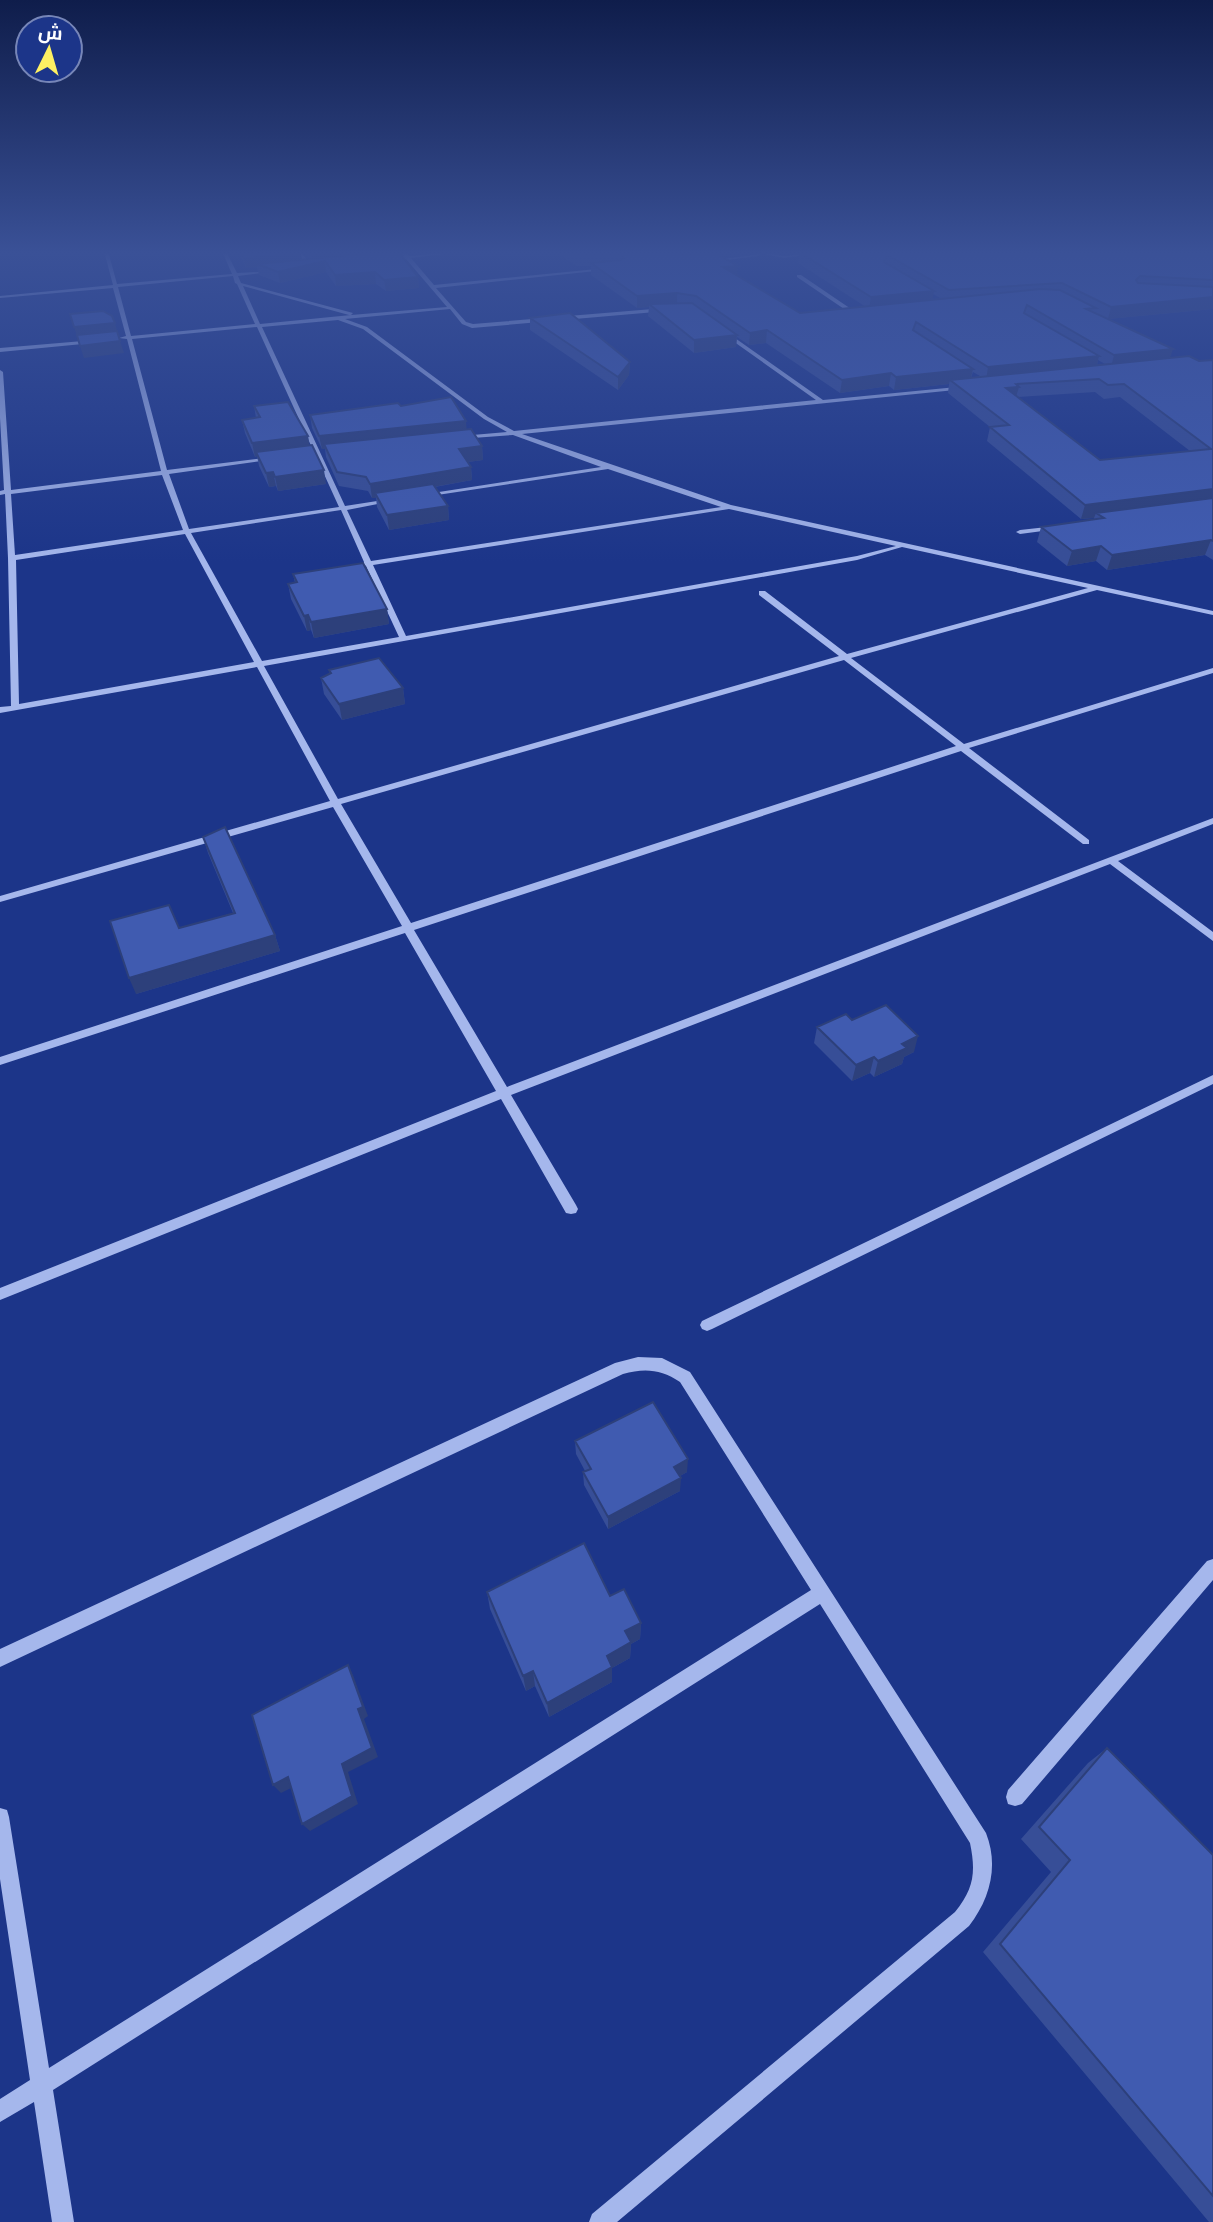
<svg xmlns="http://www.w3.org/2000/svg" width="1213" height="2222" viewBox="0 0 1213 2222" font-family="'Public Sans',Cairo,sans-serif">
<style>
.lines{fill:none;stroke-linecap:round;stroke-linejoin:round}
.minor{fill:#a5b7ec;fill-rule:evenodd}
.wall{fill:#374e97;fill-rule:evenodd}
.shaded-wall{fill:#2d407b}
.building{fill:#405bb0;stroke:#2d407b;stroke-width:2;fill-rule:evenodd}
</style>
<rect width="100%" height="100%" fill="#1c3589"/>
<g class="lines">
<path class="minor" d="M104,251H108L117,284L232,274L222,251H226L237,273L276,271L238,276L241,283L353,313L351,315L447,307L406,259H398V257L404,256L400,251H404L409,256L468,251L411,258L434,285L607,268L605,270L436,288L466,322L473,324L665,308L667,311L472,328L462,324L450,309L345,319L367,327L488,417L514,431L816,400L723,334L725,331L823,400L967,386L965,389L522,434L731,505L1213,611V615L1097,590L851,658L964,744L1213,668V673L969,748L1089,840V844H1083L961,751L414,930L507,1087L1213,818V824L1118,861L1213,932V941L1110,864L511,1095L576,1205L578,1209L576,1213L571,1214L566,1213L501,1099L0,1300V1288L496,1091L405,933L0,1065V1057L402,926L333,807L0,902V896L330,801L257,667L0,713V707L11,706L8,558L5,494L0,495V491L4,490L0,418V370L3,372L11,490L161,471L127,339L119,338L126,336L113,288L0,298V296L113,285ZM233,276L235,283L237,284L255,324L131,336L118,287ZM243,286L349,315H351L260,324ZM338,320L363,329L484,419L507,432L461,436L459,439L513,435L601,467L426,494L424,495V497L608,469L721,507L371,561L347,510L393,501L390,499L345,506L262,327ZM257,327L339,507L189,529L169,474L276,459L273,457L167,470L132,339ZM162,475L183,530L15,555L11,494ZM729,509L896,546L857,556L406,636L373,565ZM341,510L364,562L363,564L366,566L399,637L262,661L191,533ZM185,534L254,662L19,704L16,560ZM902,547L1088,588L847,654L765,591H759V595L839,656L338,799L264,666L857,560ZM844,660L956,746L411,923L341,804Z
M297,251H301L312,268H308Z
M749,251L784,256L832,251L784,258Z
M760,254L758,256L710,262L708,261Z
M797,275H801L854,311L865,314L862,316L850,313L797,277Z
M95,340L93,343L0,352V348Z
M1056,526L1059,528L1058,529L1020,534L1016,532L1020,530Z
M1213,1075V1084L712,1329L707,1331L702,1329L700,1325L702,1321Z
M638,1357L662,1358L690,1372L986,1833C999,1866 990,1899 969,1926L617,2222H589L592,2214L955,1912C974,1889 976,1872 970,1843L820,1604L53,2090L74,2222H52L34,2102L0,2122V2099L30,2080L0,1879V1808L7,1810L9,1817L49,2068L811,1590L680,1382C661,1369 644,1368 623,1374L0,1667V1649L615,1363Z
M1213,1559V1580L1022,1804L1015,1806L1008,1804L1006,1797L1008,1790L1207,1561Z"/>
</g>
<path class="wall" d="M238,251H299L302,260L310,259L304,251H398L418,277L419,288L386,291L376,284L336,286L326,272L280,283L259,275L257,267L246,268Z
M555,251H705V253L737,276L800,313L866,307L798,263L799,252H795L793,251H1213V309L1108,319L1170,358L1199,361L1213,360V560L1205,555L1107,570L1096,561L1067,566L1037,542L1041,527L1094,520V518L1081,519L987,441L990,427L948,393L949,384L894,390L889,386L840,393L766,343L749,345L737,337L736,347L694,353L648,316L649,307L637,308L591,275V266H576ZM933,294L942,299L932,300ZM1098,360L1105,364L1097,365ZM973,372L980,376L971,378ZM1095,392L1104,399L1120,397L1190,451L1100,460L1018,397Z
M530,318L630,362L629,375L618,390L530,330Z
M254,406L308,436L309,446L326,484L278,491L276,486L269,487L259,466L257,456L255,457L245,433L242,420L256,418Z
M401,406L466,429L482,446L483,460L468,462L471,467L472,480L435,487L448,506L449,520L389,530L377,507L376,498H372L368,491L339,486L326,457L325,449H322L312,428L310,415Z
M293,574L387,609L389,624L314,638L311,630L307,631L291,599L288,584L295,583Z
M329,670L403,688L405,704L342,720L324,694L321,678L330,674Z
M203,837L275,935L280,951L136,994L179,928L233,913L208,853Z
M817,1027L914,1052L904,1057L902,1064L874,1077L870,1073L852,1081L814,1043Z
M575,1441L687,1472L680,1476V1491L608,1529L584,1485L583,1472L585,1471L576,1454Z
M487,1592L610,1596L641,1623L640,1639L631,1644L630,1658L612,1668V1682L549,1717L535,1686L526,1691L490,1609Z
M1107,1748L1213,1855V2222H1209L983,1952L1051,1872L1021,1839L1088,1763Z"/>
<path class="shaded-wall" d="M324,251H392L325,261L326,272L280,283L278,272L312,262L311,252Z
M680,251H705V258L679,266Z
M301,253L302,263L257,264V267L246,268L244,258Z
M738,266L737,277L723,267Z
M375,272L376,284L336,286L335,275Z
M418,277L419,288L386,291L384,280Z
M934,291L932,303L869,309L871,297Z
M677,293V304H649V307L637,308V296Z
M1213,297V309L1108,319L1111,307Z
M115,323L118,335L78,339L74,327Z
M767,330L766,343L749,345L750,333Z
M737,335L736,347L694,353V340Z
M120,341L124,353L84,358L80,346Z
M1173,349L1169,361L1111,367L1114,355Z
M1099,356L1096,369L986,380L988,367Z
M630,362L629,375L618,390V377Z
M973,369L970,382L950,380L949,384L894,390L896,377Z
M891,373L889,386L840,393L842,380Z
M1019,387L1015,400L1006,388Z
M466,421L467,434L324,444L325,449H322L319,436Z
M308,436L310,450L256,452L257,456L255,457L252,443Z
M482,446L483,460L460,463L459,449Z
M471,467L472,480L377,497L375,493L376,498H372L370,484Z
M324,470L326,484L278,491L275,477Z
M273,472L276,486L269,487L266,473Z
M1213,489V502L1096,513L1094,518L1081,519L1085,505Z
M448,506L449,520L389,530L387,515Z
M1211,540L1205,555L1107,570L1112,555Z
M1101,546L1096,561L1067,566L1072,551Z
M387,609L389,624L314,638L311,622Z
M308,615L311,630L307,631L304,616Z
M403,688L405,704L342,720L339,704Z
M275,935L280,951L136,994L129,978Z
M918,1036L914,1052L904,1057L902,1064L874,1077L878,1061L902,1044Z
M874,1057L870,1073L852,1081L856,1065Z
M688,1459L687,1472L673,1480L674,1467Z
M681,1478L680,1491L608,1529V1517Z
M641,1623L640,1639L631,1644L630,1658L612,1668V1682L549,1717L547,1703L607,1656L625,1631Z
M348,1665L353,1675L368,1716L364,1719L378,1757L348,1772L358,1804L310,1831L302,1824L342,1764Z
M533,1671L535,1686L526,1691L523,1676Z
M288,1777L295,1786L281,1793L273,1785Z"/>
<path class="building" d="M241,251H299L301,253L244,258Z
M392,251H398L418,277L384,280L375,272L335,275L325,261L278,272L257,264Z
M570,251H680L679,255L715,253L738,266L723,267L800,313L1040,289L1060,290L1096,308L1086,309L1173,349L1114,355L1027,305L1024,313L1099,356L988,367L916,322L913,330L973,369L896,377L891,373L842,380L767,330L750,333L696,296L677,293L637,296L591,263L621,260L624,258L621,254L575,255Z
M805,251H1213V280L1140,276L1136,280L1138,283L1213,287V297L1111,307L1062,283L949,290L887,255L884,262L934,291L871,297L799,252Z
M692,303L737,335L694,340L649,304Z
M103,311L112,316L115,323L74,327L70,314Z
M570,313L630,362L618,377L530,318Z
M117,331L120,341L80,346L77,335Z
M1189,356L1199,361L1213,360V489L1085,505L990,427L1009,425L950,380ZM1099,379L1108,385L1124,384L1211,449L1100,460L1006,388L1019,387L1016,384Z
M451,397L466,421L319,436L310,415L398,403L401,406Z
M288,402L308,436L252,443L242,420L260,417L254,406Z
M471,429L482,446L459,449L471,467L370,484L366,477L337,472L324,444Z
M312,445L324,470L275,477L273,472L266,473L256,452Z
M433,484L448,506L387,515L375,493Z
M1213,498V541L1211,540L1112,555L1101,546L1072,551L1041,527L1104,518L1096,513Z
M363,563L387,609L311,622L308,615L304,616L288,584L297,582L293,574Z
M379,658L403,688L339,704L321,678L331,673L329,670Z
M225,827L275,935L129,978L110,921L169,905L179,928L235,913L203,837Z
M886,1005L918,1036L902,1044L907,1048L878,1061L874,1057L856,1065L817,1027L846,1014L852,1020Z
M653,1402L688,1459L674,1467L681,1478L608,1517L583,1472L591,1469L575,1441Z
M584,1543L610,1596L624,1589L641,1623L625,1631L631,1642L607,1656L612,1667L547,1703L533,1671L523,1676L487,1592Z
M348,1665L363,1707L358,1709L372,1748L342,1764L352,1796L302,1824L288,1777L273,1785L252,1715Z
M1107,1748L1213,1855V2196L1000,1944L1070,1860L1039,1827Z"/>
<linearGradient id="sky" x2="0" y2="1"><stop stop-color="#0f1d4b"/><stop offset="0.45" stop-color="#3a5197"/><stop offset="1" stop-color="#3a5197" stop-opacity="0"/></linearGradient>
<rect width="1213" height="562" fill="url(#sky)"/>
<g transform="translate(49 49) rotate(5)"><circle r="33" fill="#1c3589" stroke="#7786b8" stroke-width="2"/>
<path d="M0-5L12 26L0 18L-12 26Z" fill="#fdf063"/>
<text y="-10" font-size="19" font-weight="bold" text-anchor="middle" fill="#ffffff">ش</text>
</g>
</svg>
